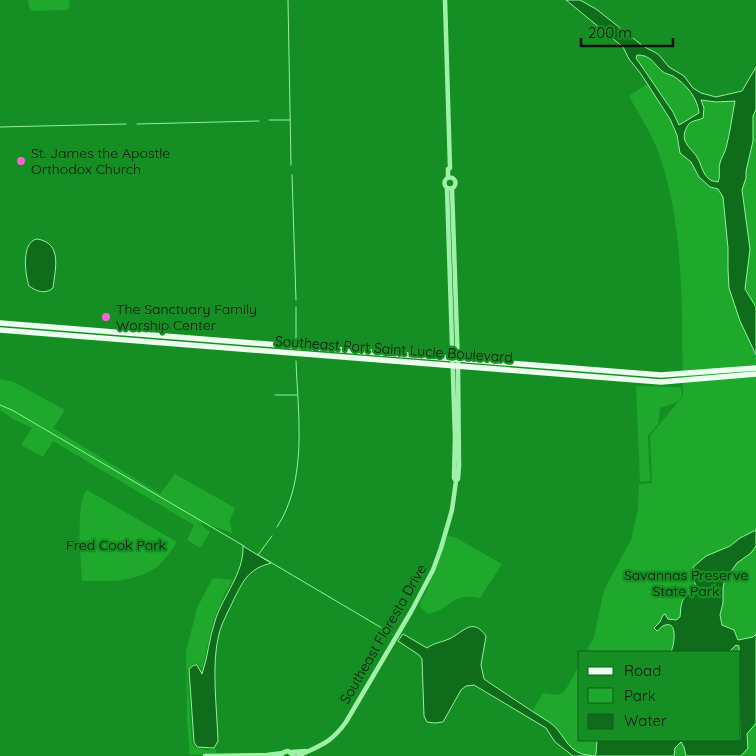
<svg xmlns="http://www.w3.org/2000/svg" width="756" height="756" viewBox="0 0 756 756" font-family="Quicksand,sans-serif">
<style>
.green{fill:#1ea92c}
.water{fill:#0e6c1a;stroke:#93f39c;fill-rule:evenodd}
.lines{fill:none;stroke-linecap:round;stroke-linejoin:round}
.stream{stroke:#93f39c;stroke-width:1}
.minor{stroke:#a1f0a9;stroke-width:4.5}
.major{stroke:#eaffee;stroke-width:5.5}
.poi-dot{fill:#ff60d5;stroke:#158f24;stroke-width:2}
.labels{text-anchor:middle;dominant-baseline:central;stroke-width:5;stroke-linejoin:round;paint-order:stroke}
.poi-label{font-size:14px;fill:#111;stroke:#158f24;text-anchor:start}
.street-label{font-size:14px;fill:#111;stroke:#158f24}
.park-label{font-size:14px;fill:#111;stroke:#158f24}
</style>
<rect width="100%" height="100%" fill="#158f24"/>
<path class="green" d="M28,0H70L69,8L66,10L33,11L29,7Z
M642,50L695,93L714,99L743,101L756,87V756H584L572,752L532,712L543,693L558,695L565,691L580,664V740H740V652H586L594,637L604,590L631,540L638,509L639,484L652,483L650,436L683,396C681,317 686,230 659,154C652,134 639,115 629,96L647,84L633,60L634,52Z
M0,379L14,382L65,410L53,428L160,494L175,474L235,508L230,520L232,533L202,522L201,525L210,532L200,548L187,540L194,525L53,441L43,457L21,445L32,428L13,419L0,410Z
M636,386L681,387L682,396L677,402L660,408L658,424L648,436L650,481L640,482Z
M87,490L177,542C170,552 164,562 154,569C132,583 106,581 82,581C81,562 75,502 87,490Z
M450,536L456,538L502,564L480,598C450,592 451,610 428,614L421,608L420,603L426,592L447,537Z
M216,578L233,580L225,593L213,621L202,670L199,665L194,663L187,670L192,743L196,748L206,750L216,749V754L190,755L187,720L186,652L197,608L212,579Z"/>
<path class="water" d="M566,0H580L596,9L643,46L658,54L669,67L684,76L693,88L701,93L716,97L742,91L756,67V109L753,116V141L746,171V178L742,190L750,249L745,289L756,307V355L740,321L729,288L728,269V248L723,197L718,189L710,187L699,177L691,162L680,153L677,135L670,119L641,74L629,59L623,47ZM637,55C651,55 653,63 662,71C665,74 669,74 673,76C685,83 698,98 699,113L679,125L673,112L636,58ZM701,100L716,102L735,101C732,117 730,133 726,148C725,153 721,158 720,163C718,169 721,175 718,182C703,181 703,167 697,157C690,147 679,141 687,127C690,120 697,121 703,118L704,108Z
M37,239C63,243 55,269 53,288C45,295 36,291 29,286C25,274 21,242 37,239Z
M756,530V546L751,553L737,563L725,580L723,587V603L720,615L722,625L734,630L738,640L753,637L756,634V723L747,734L748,748L741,756H686L684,747L681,742L675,748L674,756H573L555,742L546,728L474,685L466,686L461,690L443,722L435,723L427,722L424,716L422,659L419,655L398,641L403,634L427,648C434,643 442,642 449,639C463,633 472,616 486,636L481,665L484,679C506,694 527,708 549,722C563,731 566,749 582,754C586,755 590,755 594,756L596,754L597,740H740L739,646L736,645L729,652H671C674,646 679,618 663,626C661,627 659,630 657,631L654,628L660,622L663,615L665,614L668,619L676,620L680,617C681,609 680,601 687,595C691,591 694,592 696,586L693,578V567L706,556L730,546L740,538Z
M243,546L271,563C249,569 244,579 234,599C229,610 222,622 219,634C211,663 217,710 218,741L214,748L197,747L194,742L189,669L194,665H197L202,674C208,657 209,638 215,621C223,595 244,574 243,546Z"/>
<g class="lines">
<path class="stream" d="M288,0L291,165
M269,120H290
M137,124L259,121
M0,127L126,124
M292,175L296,300
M296,307V341
M275,395H297
M0,405L12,410L244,546
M277,527C308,480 298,415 296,361
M258,555L272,536
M260,556L392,634"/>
<path class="minor" d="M445,0L450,168L448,169V178
M444.5 183a5.5 5.5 0 1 1 11 0a5.5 5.5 0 1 1-11 0Z
M452,188L458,366L459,466L458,479L456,481
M291,752L306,751
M281,755L284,752L288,751L294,756
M205,756L267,755L283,753
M298,756C321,745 331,743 346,722L412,610L433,570L441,548L452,510L456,481L454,478L455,437L447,188"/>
<path class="major" d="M0,323L661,375L756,368
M0,330L661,382L756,374"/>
</g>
<g class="poi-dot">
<circle cx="21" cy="161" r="5"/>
<circle cx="106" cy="317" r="5"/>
</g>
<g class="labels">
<g class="poi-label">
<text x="31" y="153">St. James the Apostle<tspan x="31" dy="16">Orthodox Church</tspan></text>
<text x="116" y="309">The Sanctuary Family<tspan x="116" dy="16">Worship Center</tspan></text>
</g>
<g class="street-label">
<text transform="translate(394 349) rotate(4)">Southeast Port Saint Lucie Boulevard</text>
<text transform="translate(383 634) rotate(-60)">Southeast Floresta Drive</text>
</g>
<g class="park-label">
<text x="116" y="545">Fred Cook Park</text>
<text x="686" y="575">Savannas Preserve<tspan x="686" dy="16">State Park</tspan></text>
</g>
</g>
<rect x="578" y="651" width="162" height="90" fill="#158f24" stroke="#135d1c"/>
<rect x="588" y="667" width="25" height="8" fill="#eaffee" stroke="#135d1c"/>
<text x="624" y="676" font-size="15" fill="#111111">Road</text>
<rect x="588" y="688" width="25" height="15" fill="#1ea92c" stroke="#135d1c"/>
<text x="624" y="701" font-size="15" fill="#111111">Park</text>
<rect x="588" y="714" width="25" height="15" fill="#0e6c1a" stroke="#135d1c"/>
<text x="624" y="726" font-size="15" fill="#111111">Water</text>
<path d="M581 38v8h92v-8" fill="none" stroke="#111111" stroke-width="2.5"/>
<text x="588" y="38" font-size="15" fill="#111111" stroke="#158f24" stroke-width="4" paint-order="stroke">200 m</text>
</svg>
